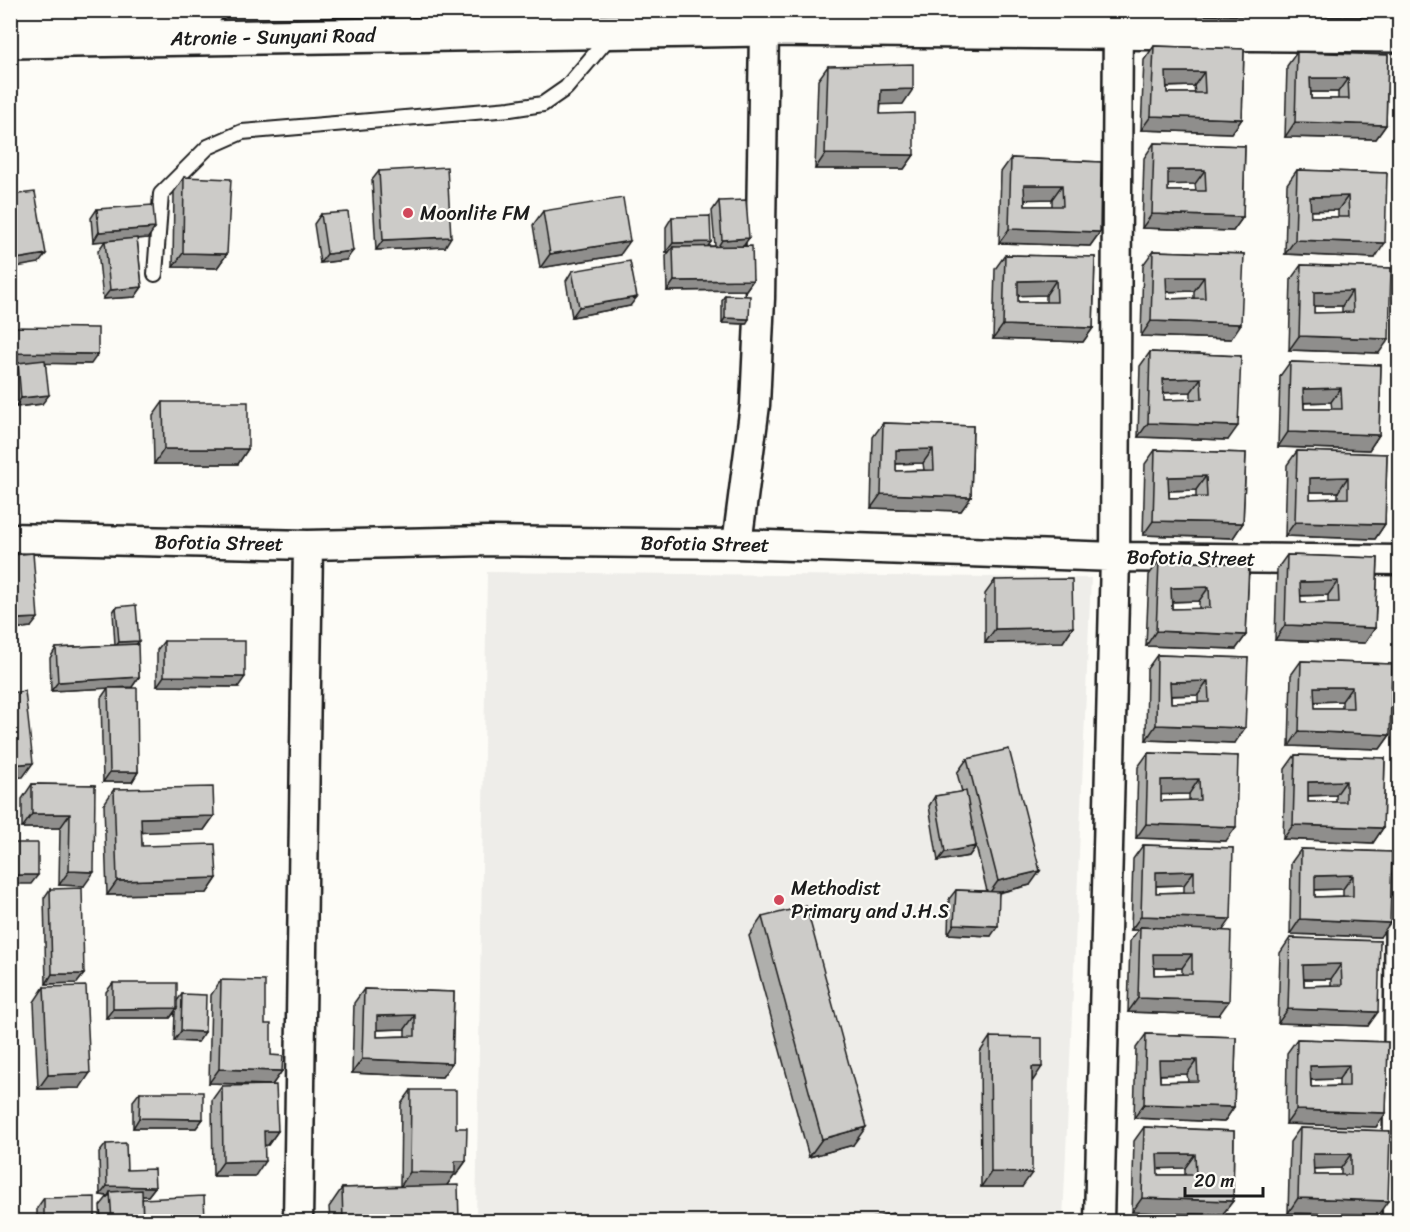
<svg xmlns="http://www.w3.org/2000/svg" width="1410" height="1232" viewBox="0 0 1410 1232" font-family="Sriracha,sans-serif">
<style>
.built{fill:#eeede9}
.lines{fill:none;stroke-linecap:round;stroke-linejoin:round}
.service-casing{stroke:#1c1c1c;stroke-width:18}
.minor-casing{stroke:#1c1c1c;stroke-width:33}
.trunk-casing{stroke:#1c1c1c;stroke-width:38}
.service{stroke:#fdfcf7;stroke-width:14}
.minor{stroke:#fdfcf7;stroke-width:28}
.trunk{stroke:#fdfcf7;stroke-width:33}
.wall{fill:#afafac;stroke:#1c1c1c;stroke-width:1.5;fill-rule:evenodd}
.shaded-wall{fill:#8f8e8c;stroke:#1c1c1c;stroke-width:1.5}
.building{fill:#cccbc8;stroke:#1c1c1c;stroke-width:1.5;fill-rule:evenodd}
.poi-dot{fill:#d1495b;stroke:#fdfcf7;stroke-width:2}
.labels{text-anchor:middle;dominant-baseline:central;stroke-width:4.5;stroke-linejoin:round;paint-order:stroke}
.street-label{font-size:20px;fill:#1c1c1c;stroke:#fdfcf7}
.poi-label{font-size:20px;fill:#1c1c1c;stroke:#fdfcf7;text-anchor:start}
</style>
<rect width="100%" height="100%" fill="#fdfcf7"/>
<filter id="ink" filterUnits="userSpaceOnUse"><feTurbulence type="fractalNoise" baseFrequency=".0167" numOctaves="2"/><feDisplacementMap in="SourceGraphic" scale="12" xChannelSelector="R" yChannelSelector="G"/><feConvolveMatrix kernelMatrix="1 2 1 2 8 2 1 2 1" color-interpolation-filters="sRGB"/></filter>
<g filter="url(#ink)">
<path class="built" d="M487,572L1091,578L1063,1221L476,1222Z"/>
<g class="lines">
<defs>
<path id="service" d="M155,274L161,194L208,147L242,132L510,109L543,104L566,88L610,36"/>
<path id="minor" d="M10,538L308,545L488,541L737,544L1115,557L1400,560
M737,544L755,405L760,298L764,29
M298,1222L308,545
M1099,1222L1115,557L1118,10
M1397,1222L1400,887"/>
<path id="trunk" d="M10,14L207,10
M10,41L764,29L1400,35"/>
</defs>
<use href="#service" class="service-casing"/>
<use href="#minor" class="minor-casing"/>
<use href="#trunk" class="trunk-casing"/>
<use href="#service" class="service"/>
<use href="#minor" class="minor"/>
<use href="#trunk" class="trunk"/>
</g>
<path class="wall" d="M1154,46L1244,49L1242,119L1232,133L1141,130L1144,60ZM1194,86L1195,93H1167V87Z
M1297,52L1388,55L1386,125L1376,139L1285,137L1287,66ZM1311,92H1338V99H1311Z
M828,66L903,104H881L880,114L914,155L904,169H815L818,80Z
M1154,143L1245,146L1243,217L1233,231L1142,228L1144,158ZM1168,184H1195L1196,191H1168Z
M1011,158L1101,162L1100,232L1090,246L999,243L1001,172ZM1025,199H1052V206H1025Z
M1297,170L1387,173L1375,258L1285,254L1287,184ZM1338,210V217H1311L1310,211Z
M379,171L445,247L376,250L372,180Z
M184,177L227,254L217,268L173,267L174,192Z
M719,201L744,246L753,280L746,290L667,291L666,256L669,252H666V227L672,217L708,246H715L712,211Z
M97,209L148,238L137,239L142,287L135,297L103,299L98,251L105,241L116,240L93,242L91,218Z
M543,211L620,255L540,268L533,225Z
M321,214L346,260L320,263L314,224Z
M1153,251L1244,254L1231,339L1141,336L1143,265ZM1194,291V298L1167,299L1166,292Z
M1005,255L1095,257L1093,328L1083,342L993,339L995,269ZM1018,295H1046V302H1018Z
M1301,265L1391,268L1379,353L1289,350L1291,279ZM1314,306H1342V313H1314Z
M572,271L630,306L572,317L566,281Z
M725,295L746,324L722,323V300Z
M11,327L91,364L46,363L42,404L15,407L11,373L18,363H10V328Z
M1150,352L1241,356L1228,440L1138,437L1140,366ZM1191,392V400H1164L1163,393Z
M1290,362L1381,365L1379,435L1369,450L1278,447L1280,376ZM1331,402L1332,409H1304V403Z
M163,402L248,449L238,464H154L153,416Z
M883,423L973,426L971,497L961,511L871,508L873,437ZM923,463L924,470L896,471V464Z
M1155,450L1246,453L1243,523L1233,538L1143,535L1145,464ZM1196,490V497L1169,498V491Z
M1297,451L1387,454L1385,524L1375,539L1285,536L1287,465ZM1310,492H1338V498L1310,499Z
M12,555L31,627L11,629L10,557Z
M1287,555L1378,558L1375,628L1365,643L1275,640L1277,569ZM1328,595V602L1301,603L1300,596Z
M1159,561L1249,564L1246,635L1236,649L1146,646L1149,575ZM1199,601V609H1172V602Z
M995,580L1073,627L1063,642L985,643V594Z
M116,607L137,644L139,677L132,687L138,772L132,782H103L101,698L108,688L51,691L50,658L56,648L115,645L113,612Z
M164,641L238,687L157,686V650Z
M1157,655L1248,658L1235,743L1146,740L1147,669ZM1198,695V702L1171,703V696Z
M1301,661L1392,664L1390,735L1380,749L1289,746L1291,675ZM1342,701V708H1315L1314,702Z
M1148,753L1238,756L1226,841L1136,838L1138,767ZM1161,794H1189V801H1161Z
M1295,755L1385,758L1383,828L1373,843L1283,839L1285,769ZM1336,795V802H1308V796Z
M967,759L1030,885L999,893L991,936L948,934L949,899L956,890L987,891L976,846L969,856L938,861L929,806L935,796L962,792L957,773Z
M32,784L95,785L84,886L59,885L60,828H22V799Z
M114,789L214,816L204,830L141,832L142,846L217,878L207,893L107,895L104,804Z
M1143,845L1233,848L1223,930L1219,1015L1128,1012L1130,941L1138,930H1131L1133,859ZM1184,885V892L1156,893V886ZM1154,968H1182V974L1154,975Z
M1301,849L1392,852L1380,937L1290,934L1291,863ZM1343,889V896L1315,897V890Z
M50,889L84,974L77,983L46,984L44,898Z
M762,917L853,1145L809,1157L749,936Z
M1290,938L1380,941L1368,1026L1278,1023L1280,953ZM1304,979H1331V985L1304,986Z
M221,980L265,1024L271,1055L282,1071L272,1085L209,1083L211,995Z
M113,983L177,1001L182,994L205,1032L198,1042L174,1041L175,1012L170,1018H106V992Z
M44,987L80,1088L38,1089L34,1002Z
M364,989L454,992L452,1063L442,1077L352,1073L354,1003ZM405,1029V1036L377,1037V1030Z
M1146,1034L1236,1037L1234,1107L1224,1122L1134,1118L1136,1048ZM1187,1074L1188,1081L1160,1082V1075Z
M990,1037L1022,1187H981L980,1052Z
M1297,1039L1388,1042L1386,1113L1376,1127L1286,1124L1287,1053ZM1339,1079V1086L1311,1087V1080Z
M222,1086L278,1131L268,1145H265L255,1176H213L212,1100Z
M411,1090L456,1128L466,1161L456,1175H454L447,1185L459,1221H330L329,1207L342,1188L400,1186L401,1104Z
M140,1092L203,1119L196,1128H133V1101Z
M1144,1127L1234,1131L1233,1201L1222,1215L1132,1212L1134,1141ZM1157,1168H1185V1175H1158Z
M1300,1128L1390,1131L1378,1215L1288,1213L1290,1142ZM1341,1168V1175H1314L1313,1169Z
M106,1144L127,1170L155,1187L148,1196H142V1199L205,1221H101L100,1206L108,1196L100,1195L99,1153Z
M44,1198L95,1221H37V1208Z"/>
<path class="shaded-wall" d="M1166,72H1204L1194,86L1156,87Z
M1310,78H1348L1338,92H1300Z
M913,89L903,104L871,105L881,90Z
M1151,116L1242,119L1232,133L1141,130Z
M1295,122L1386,125L1376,139L1285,137Z
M825,154L914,155L904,169H815Z
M1168,170H1205L1195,184L1158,185Z
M1024,185H1062L1052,199L1014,200Z
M1348,196L1338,210L1300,211L1310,197Z
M1152,214L1243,217L1233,231L1142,228Z
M155,228L148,238L93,242L99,232Z
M1009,229L1100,232L1090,246L999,243Z
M451,237L445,247L376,250L383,240Z
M749,238L742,248L716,250L722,240Z
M1295,240L1385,243L1375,258L1285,254Z
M630,241L620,255L540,268L550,254Z
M711,242L704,252L673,247L669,252H666L673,243Z
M353,251L346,260L320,263L327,254Z
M183,253L227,254L217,268L173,267Z
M46,254L39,263L10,268V260Z
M1166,277H1204L1194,291L1156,292Z
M753,280L746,290L667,291L674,281Z
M1056,280L1046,295L1008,296L1018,281Z
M142,287L135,297L103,299L110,290Z
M1352,291L1342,306H1304L1314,292Z
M637,297L630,306L572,317L579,307Z
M725,318L749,319L746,324L722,323Z
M1151,321L1241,324L1231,339L1141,336Z
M1003,325L1093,328L1083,342L993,339Z
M1299,336L1389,339L1379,353L1289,350Z
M12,353L98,354L91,364L10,363V355Z
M1201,378L1191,392L1153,393L1163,379Z
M1341,388L1331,402L1293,403L1303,389Z
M49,395L42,404L15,407L21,398Z
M1148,423L1238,426L1228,440L1138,437Z
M1288,432L1379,435L1369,450L1278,447Z
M164,449H248L238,464H154Z
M933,449L923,463L886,464L896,450Z
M1206,476L1196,490L1158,491L1168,477Z
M1348,477L1338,492H1300L1310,478Z
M881,494L971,497L961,511L871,508Z
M1153,521L1243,523L1233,538L1143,535Z
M1295,522L1385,524L1375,539L1285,536Z
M1338,581L1328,595L1290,596L1300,582Z
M1209,587L1199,601L1161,602L1171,588Z
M38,618L31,627L11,629L17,619Z
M1285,625L1375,628L1365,643L1275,640Z
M1073,627L1063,642L985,643L995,629Z
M1156,631L1246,635L1236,649L1146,646Z
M139,641L135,646L115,647L119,642Z
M164,676L245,677L238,687L157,686Z
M139,677L132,687L51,691L58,682Z
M1208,681L1198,695L1160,696L1170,682Z
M1314,687H1352L1342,701L1304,702Z
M1156,725L1245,728L1235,743L1146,740Z
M1299,731L1390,735L1380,749L1289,746Z
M33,763L23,777L10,778V765Z
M110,772H138L132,782H103Z
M1199,779L1189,794L1151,795L1161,780Z
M1346,781L1336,795L1298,796L1308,782Z
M32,814H70L60,828H22Z
M214,816L204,830L131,833L141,818Z
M1146,824L1236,827L1226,841L1136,838Z
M1293,825L1383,828L1373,843L1283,839Z
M976,846L969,856L938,861L945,852Z
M69,871L94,872L84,886L59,885Z
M1040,871L1030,885L988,895L998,881Z
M1194,871L1184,885L1146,886L1156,872Z
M10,875H38L31,884H10Z
M1353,875L1343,889L1305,890L1315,876Z
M217,878L207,893L107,895L117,881Z
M1141,916L1231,919L1221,933L1140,927L1138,930H1131Z
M1300,919L1390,923L1380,937L1290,934Z
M954,924L998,926L991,936L948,934Z
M1153,954H1192L1182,968H1143Z
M1341,964L1331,979H1293L1303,965Z
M52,974H84L77,983L46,984Z
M1138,998L1229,1001L1219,1015L1128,1012Z
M177,1008L170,1018H106L113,1009Z
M1288,1009L1378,1012L1368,1026L1278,1023Z
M415,1015L405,1029L367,1030L377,1016Z
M181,1031L205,1032L198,1042L174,1041Z
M362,1059L452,1063L442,1077L352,1073Z
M1159,1060H1197L1187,1074L1149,1075Z
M1349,1065L1339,1079L1300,1080L1310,1066Z
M1032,1067H1042L1032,1082Z
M219,1069L282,1071L272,1085L209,1083Z
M90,1073L80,1088L38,1089L48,1075Z
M1144,1104L1234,1107L1224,1122L1134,1118Z
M1296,1110L1386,1113L1376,1127L1286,1124Z
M139,1118L203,1119L196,1128H133Z
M866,1127L853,1145L809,1157L822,1139Z
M264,1131H278L268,1145L254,1146Z
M1157,1154H1195L1185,1168L1147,1169Z
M1313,1154H1351L1341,1168L1303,1169Z
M265,1161L255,1176H213L223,1162Z
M455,1161H466L456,1175H454L445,1188L400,1187L410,1172Z
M991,1172L1032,1173L1022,1187H981Z
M107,1186L155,1187L148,1196H110V1192L108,1196L100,1195Z
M1142,1198L1233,1201L1222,1215L1132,1212Z
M1298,1198L1388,1201L1378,1215L1288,1213Z"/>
<path class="building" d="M1154,46L1244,49L1242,119L1151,116ZM1166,72H1204L1205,93H1167Z
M1297,52L1388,55L1386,125L1295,122ZM1310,78H1348L1349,99H1311Z
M913,64V89L881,90L880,114L914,113V155L825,154L828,66Z
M1154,143L1245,146L1243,217L1152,214ZM1168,170H1205L1206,191H1168Z
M1011,158L1101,162L1100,232L1009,229ZM1024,185H1062L1063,206H1025Z
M447,167L451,237L383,240L379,171Z
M1297,170L1387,173L1385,243L1295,240ZM1348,196L1349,217H1311L1310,197Z
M184,177L231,179L227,254L183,253Z
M35,192L46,254L10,260V195Z
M623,198L630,241L550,254L543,211Z
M746,200L749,238L722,240L719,201Z
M153,205L155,228L99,232L97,209Z
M348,212L353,251L327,254L321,214Z
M710,216L711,242L673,243L672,217Z
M137,238L142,287L110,290L105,241Z
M752,246L753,280L674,281L673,247Z
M1153,251L1244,254L1241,324L1151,321ZM1166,277H1204L1205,298L1167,299Z
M1005,255L1095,257L1093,328L1003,325ZM1056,280L1057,302H1018V281Z
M630,261L637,297L579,307L572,271Z
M1301,265L1391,268L1389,339L1299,336ZM1352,291L1353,312L1314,313V292Z
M725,295L750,296L749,319L725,318Z
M11,327L98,328V354L12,353Z
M1150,352L1241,356L1238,426L1148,423ZM1201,378L1202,399L1164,400L1163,379Z
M45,360L49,395L21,398L18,363Z
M1290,362L1381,365L1379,435L1288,432ZM1341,388L1342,409H1304L1303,389Z
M163,402H248V449H164Z
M883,423L973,426L971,497L881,494ZM933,449L934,470L896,471V450Z
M1155,450L1246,453L1243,523L1153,521ZM1206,476L1207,497L1169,498L1168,477Z
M1297,451L1387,454L1385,524L1295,522ZM1348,477V498L1310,499V478Z
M33,553L38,618L17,619L12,555Z
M1287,555L1378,558L1375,628L1285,625ZM1338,581L1339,602L1301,603L1300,582Z
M1159,561L1249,564L1246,635L1156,631ZM1209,587L1210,608L1172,609L1171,588Z
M1072,579L1073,627L995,629V580Z
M136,605L139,641L119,642L116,607Z
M164,641H245V677L164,676Z
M138,644L139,677L58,682L56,648Z
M1157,655L1248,658L1245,728L1156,725ZM1208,681L1209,702L1171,703L1170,682Z
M1301,661L1392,664L1390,735L1299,731ZM1314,687H1352L1353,708H1315Z
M108,688H137L138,772H110Z
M25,691L33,763L10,765V693Z
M1009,749L1040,871L998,881L967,759Z
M1148,753L1238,756L1236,827L1146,824ZM1199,779L1200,800L1161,801V780Z
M1295,755L1385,758L1383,828L1293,825ZM1346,781V802H1308V782Z
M32,784L95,785L94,872L69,871L70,814H32Z
M213,787L214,816L141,818L142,846L215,844L217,878L117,881L114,789Z
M966,791L976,846L945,852L935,796Z
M10,843H38V875H10Z
M1143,845L1233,848L1231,919L1141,916ZM1194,871V892L1156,893V872Z
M1301,849L1392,852L1390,923L1300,919ZM1353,875V896L1315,897V876Z
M82,888L84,974H52L50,889Z
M956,890L999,892L998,926L954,924Z
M806,906L866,1127L822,1139L762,917Z
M1140,927L1231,931L1229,1001L1138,998ZM1153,954H1192V974L1154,975Z
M1290,938L1380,941L1378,1012L1288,1009ZM1341,964L1342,985L1304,986L1303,965Z
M221,980L265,981V1024H271V1055L283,1056L282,1071L219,1069Z
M113,983H177V1008L113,1009Z
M86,986L90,1073L48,1075L44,987Z
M364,989L454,992L452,1063L362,1059ZM415,1015V1036L377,1037V1016Z
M182,994L206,995L205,1032L181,1031Z
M1146,1034L1236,1037L1234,1107L1144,1104ZM1159,1060H1197L1198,1081L1160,1082Z
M990,1037L1042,1038V1067H1032V1173L991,1172Z
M1297,1039L1388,1042L1386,1113L1296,1110ZM1349,1065V1086L1311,1087L1310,1066Z
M276,1085L278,1131H264L265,1161L223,1162L222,1086Z
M411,1090H456V1128H467L466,1161H455V1173L410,1172Z
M140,1092H203V1119L139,1118Z
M1144,1127L1234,1131L1233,1201L1142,1198ZM1157,1154H1195L1196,1175H1158Z
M1300,1128L1390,1131L1388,1201L1298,1198ZM1313,1154H1351V1175H1314Z
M126,1143L127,1170L154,1169L155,1187L107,1186L106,1144Z
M458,1185L459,1221H343L342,1188Z
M142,1190L143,1221H112L110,1192Z
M204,1196L205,1221H143L142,1199Z
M95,1197V1221H44V1198Z
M893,1213L896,1221H864Z"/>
</g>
<g class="poi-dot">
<circle cx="408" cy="213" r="6"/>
<circle cx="779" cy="900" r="6"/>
</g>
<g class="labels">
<g class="street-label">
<text transform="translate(273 37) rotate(-1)">Atronie - Sunyani Road</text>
<text transform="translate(219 543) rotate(1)">Bofotia Street</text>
<text transform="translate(705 544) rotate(1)">Bofotia Street</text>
<text transform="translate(1191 558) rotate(1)">Bofotia Street</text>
</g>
<g class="poi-label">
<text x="420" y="213">Moonlite FM</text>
<text x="791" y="888">Methodist<tspan x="791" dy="23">Primary and J.H.S</tspan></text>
</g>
</g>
<rect width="1410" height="1232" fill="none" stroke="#fdfcf7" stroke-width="36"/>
<rect x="18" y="18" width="1374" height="1196" fill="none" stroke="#1c1c1c" stroke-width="2" filter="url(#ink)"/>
<path d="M1185 1187v9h78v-9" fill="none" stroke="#1c1c1c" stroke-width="3"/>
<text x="1194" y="1187" font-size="18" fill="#1c1c1c" stroke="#fdfcf7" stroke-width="4.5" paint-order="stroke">20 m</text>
</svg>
